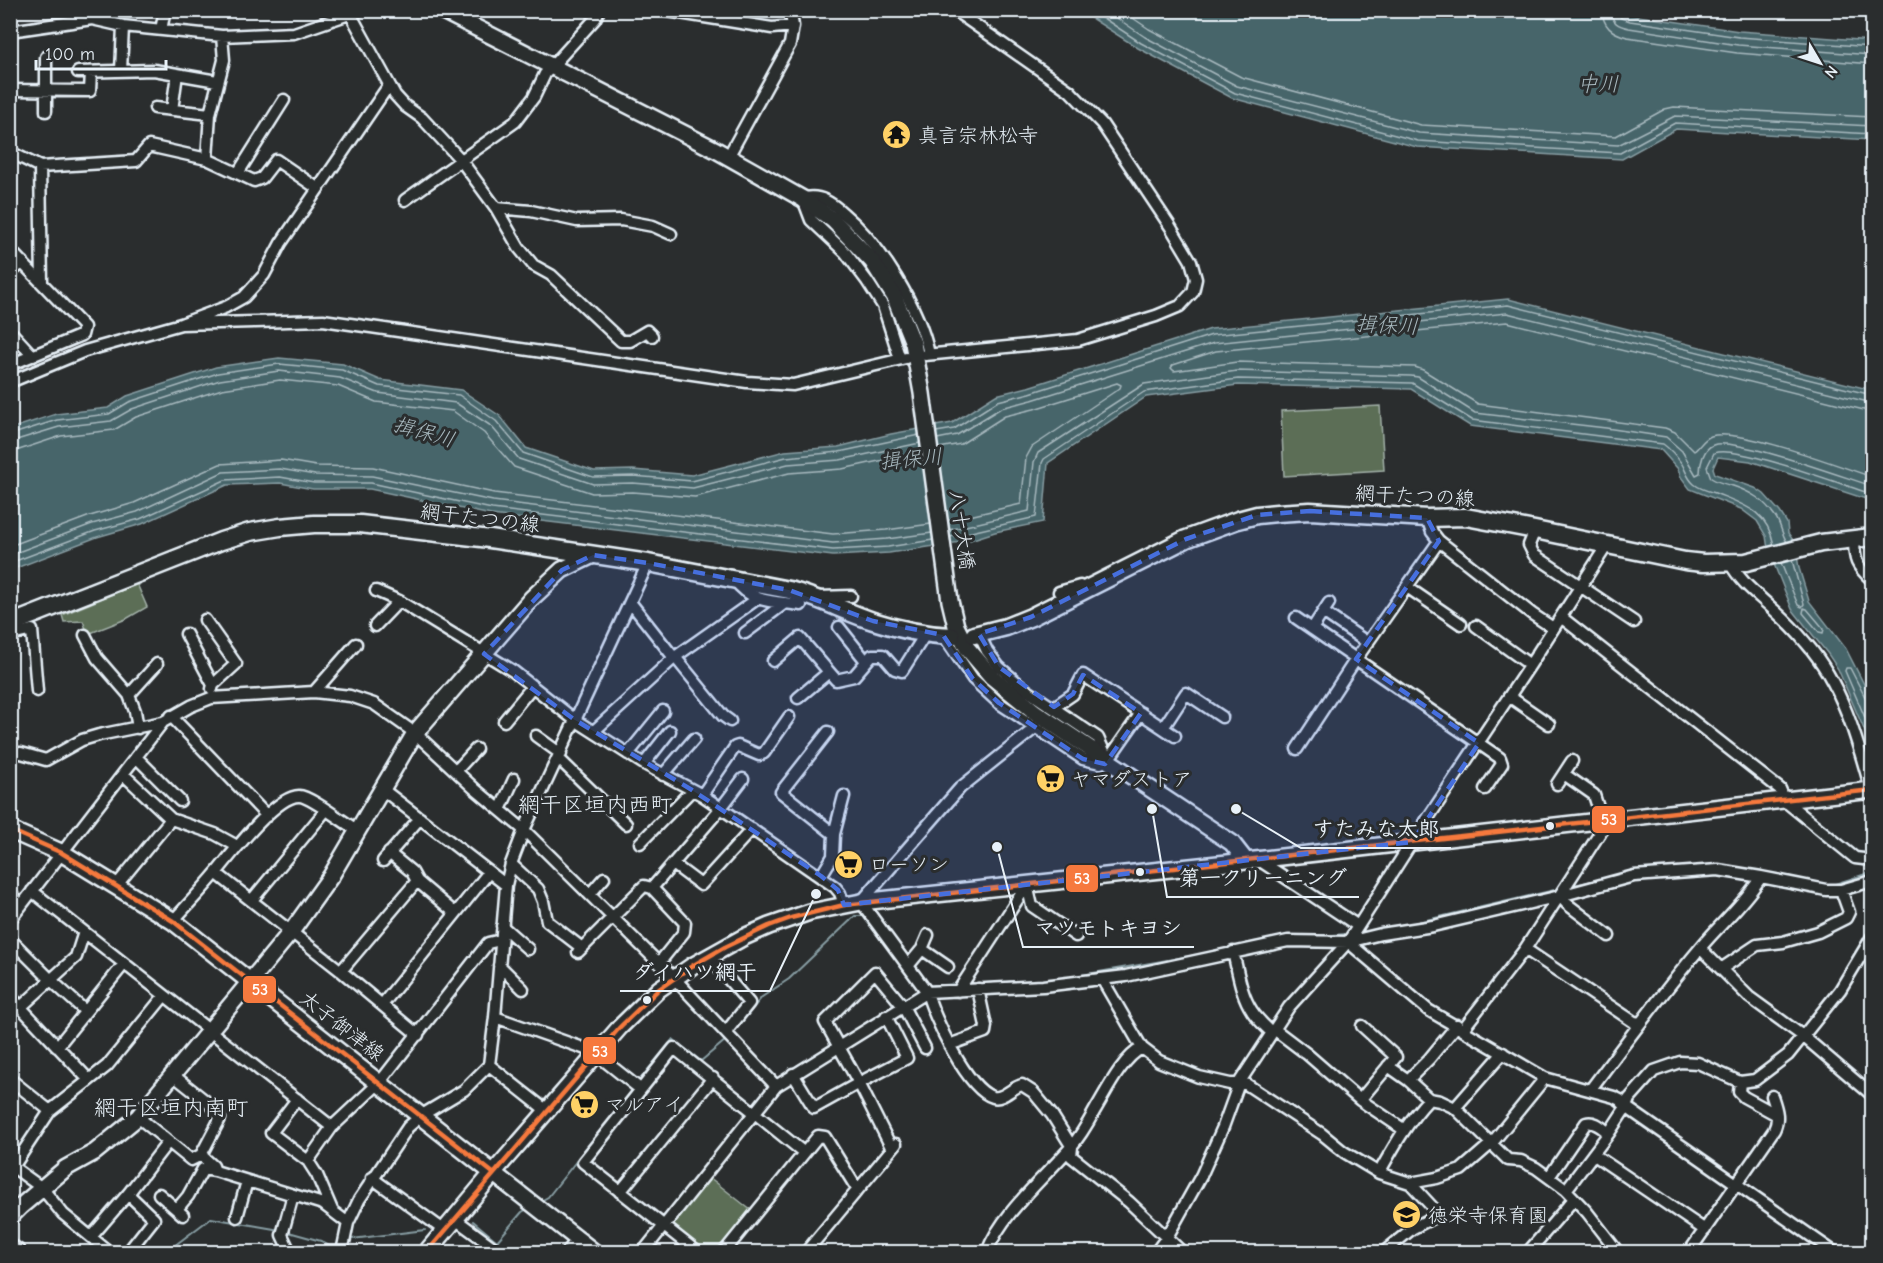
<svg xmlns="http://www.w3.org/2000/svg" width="1883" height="1263" viewBox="0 0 1883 1263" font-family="'Comic Neue','Klee One',sans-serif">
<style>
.green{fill:#5c6e57;stroke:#a2b0a8;stroke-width:1.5}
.water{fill:#47656a;stroke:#879da3;stroke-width:1.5}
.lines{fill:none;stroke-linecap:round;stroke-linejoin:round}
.shore{stroke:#a8b9bf;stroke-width:1.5}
.stream{stroke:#879da3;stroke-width:2}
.street-casing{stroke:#e8f1f8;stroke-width:15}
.secondary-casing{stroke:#e8f1f8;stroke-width:20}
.primary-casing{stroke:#e8f1f8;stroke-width:21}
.street{stroke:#2a2d2e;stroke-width:10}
.secondary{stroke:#2a2d2e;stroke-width:15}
.primary{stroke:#2a2d2e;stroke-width:16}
.bus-1-casing{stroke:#2a2d2e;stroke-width:9}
.bus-1{stroke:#f6793e;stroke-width:4.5}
.marked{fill:#466fde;fill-opacity:0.2;stroke:#466fde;stroke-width:4.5;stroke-dasharray:12 8;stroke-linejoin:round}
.bus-dot{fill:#e8f1f8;stroke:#2a2d2e;stroke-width:2}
.labels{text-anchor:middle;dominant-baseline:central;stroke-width:6;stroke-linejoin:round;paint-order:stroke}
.poi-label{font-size:20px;fill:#e8f1f8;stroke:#2a2d2e;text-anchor:start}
.street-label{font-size:20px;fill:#e8f1f8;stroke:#2a2d2e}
.water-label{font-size:21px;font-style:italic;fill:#a8b9bf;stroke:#2a2d2e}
.quarter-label{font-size:22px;fill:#e8f1f8;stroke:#2a2d2e}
.leader{fill:none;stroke:#e8f1f8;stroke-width:2}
.callout-dot{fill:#e8f1f8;stroke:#2a2d2e;stroke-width:2}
.callout-label{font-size:21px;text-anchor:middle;font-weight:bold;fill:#e8f1f8;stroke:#2a2d2e;stroke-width:6;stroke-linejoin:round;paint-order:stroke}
.line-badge{stroke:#2a2d2e;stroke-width:2}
.badge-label{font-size:16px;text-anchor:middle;font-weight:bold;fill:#fff}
</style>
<rect width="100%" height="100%" fill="#2a2d2e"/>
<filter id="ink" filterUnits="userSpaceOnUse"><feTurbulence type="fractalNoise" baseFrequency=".0167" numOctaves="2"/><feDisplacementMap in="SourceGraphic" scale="12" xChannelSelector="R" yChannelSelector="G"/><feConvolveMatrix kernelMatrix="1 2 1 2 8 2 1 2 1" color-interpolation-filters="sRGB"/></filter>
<g filter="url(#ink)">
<path class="green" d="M1380,406L1384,470L1284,476L1281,411Z
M137,584L147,607L126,619L88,634L83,621L64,622L62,615Z
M709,1177L752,1211L719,1252H705L673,1228V1222Z"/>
<path class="water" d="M1615,11L1631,15L1739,31L1872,41V140L1676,129L1622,159L1417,147L1232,98L1138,48L1080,11Z
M1508,299L1872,390V501L1750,461L1718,457L1713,468L1715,474L1755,488L1764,494L1780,512L1787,523L1788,533L1795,543L1799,568L1809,601L1846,649L1872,700V748L1838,669L1828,654L1792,609L1768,549L1766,536L1757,521L1741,509L1690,489L1681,477L1678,469L1661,450L1470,426L1411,389L1238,385L1146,397L1048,463L1043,522L995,532L967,541L889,553L833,556L491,515L370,489H313L280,483L227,485L142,524L97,537L11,570L10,429L56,414L108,408L127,396L216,367L279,358L343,364L380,380L461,390L500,416L526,448L594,471L633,470L692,475L785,451L838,447L891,434L952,423L996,395L1028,387L1211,329Z"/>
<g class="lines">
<path class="shore" d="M1091,10L1141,43L1235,93L1418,141L1620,153L1675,123L1872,134
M1105,10L1145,37L1237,86L1419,133L1618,145L1675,116L1872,126
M1121,10L1149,29L1241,77L1421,125L1616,136L1665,109L1674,107L1872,117
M1602,10C1603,27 1612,33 1627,37L1737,53L1872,64
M1611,10C1611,23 1619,26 1629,28L1738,45L1872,55
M1618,10L1621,18L1630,21L1739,37L1872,47
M1872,412L1507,322L1216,351L1173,365L1171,368L1174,371L1237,362L1415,367L1423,370L1478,404L1665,428L1675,432L1694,451C1700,447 1703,439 1711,436C1737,427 1842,467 1872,477
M936,432L954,429L998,401L1030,393L1212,335L1508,305L1872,395
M10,435L57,420L109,414L129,402L218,373L279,364L342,370L379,386L459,395L496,421L523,453L593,477L633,476L692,481L786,457L839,452L919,435
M937,439L957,435L1001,408L1032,400L1214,343L1507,313L1872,403
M10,442L59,427L111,421L132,409L220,380L279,371L340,378L378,393L456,403L491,426L519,459L593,484L633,483L693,488L788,464L840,460L920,443
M939,448L961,444L1005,416L1034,409L1117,383L1121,385L1120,388L1032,447L1026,458L1021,504L948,521
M10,451L19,450L61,436L114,430L136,417L222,389L280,380L338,386L376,402L453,411L484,433L514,467L592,493L633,492L695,497L789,473L842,469L921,452
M949,530L1029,511L1034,462L1038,453L1144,384L1237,371L1411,376L1418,377L1475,413L1606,428L1666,437L1682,451L1696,475L1700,473C1700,464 1703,449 1713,445C1732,436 1846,478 1872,486
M950,537L1036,517L1042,463L1044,459L1144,392L1238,379L1412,383L1472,420L1663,444C1670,449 1677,457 1682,464C1686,471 1687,478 1694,484C1700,489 1708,491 1715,493C1744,505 1767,510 1774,545
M1787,542C1781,533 1781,524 1775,516C1764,500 1751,492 1733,486C1725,484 1717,482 1711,478L1707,467L1714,453C1735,444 1845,486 1872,494
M10,546L90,516L134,503L220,464L281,460L316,466L373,467L494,493L833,534L886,530L931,524
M10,555L92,524L137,512L223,472L280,469L315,475L372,476L493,501L833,543L887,539L932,533
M10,563L95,531L140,519L225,480L280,477L314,483H371L492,509L833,550L888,547L933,540
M1781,563L1798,605L1802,607L1804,604L1792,560
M1804,608L1807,609L1824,629L1823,633L1819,632L1803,613Z
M1872,700L1865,697L1850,668H1846L1845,671L1872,734"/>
<path class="stream" d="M1682,867L1703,866
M1730,867L1757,871
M1821,884H1835L1872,872
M1570,886L1632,872
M1401,926L1559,889
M1359,933L1377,930
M1317,936L1348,934
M967,984L1059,979L1202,954
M928,986L958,984
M732,1034L762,997L789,979L855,916H863L916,986
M638,1082L673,1039L701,1061L726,1040
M50,1191L54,1192L69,1213
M539,1202L548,1197L633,1089
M473,1221L497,1241L522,1212L529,1208
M285,1231L321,1241L334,1249H339
M348,1246L352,1239L425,1230
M166,1252L211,1218L280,1230"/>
<defs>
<path id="street" d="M75,10L92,19L123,26L222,36L294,33L361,10
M661,10L772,28L793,26
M351,15L395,95L405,106L422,118L460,159L496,208L519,248L533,265L551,275L621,341H630L647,331L652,336
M161,30L165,10
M10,31L92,19
M46,57V111
M121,71L123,26
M78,72L154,70L217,81
M10,90L90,91L91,72
M155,108L210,114
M172,110L177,74
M10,152L40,167L136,161L149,146L207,159L254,181L262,178L276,160L317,188
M728,157L790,44L793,26L791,14L786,10
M207,159L210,114L224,60L222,36
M40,167L42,282
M238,173L284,100
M405,200L515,122L534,97L545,74L595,19L599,10
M496,208L531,211L577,221L621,220L653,226L671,234
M10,250L84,327L82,335L10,365
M10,273L23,262
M181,324L323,320L747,382L793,385L906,358
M10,331L33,356
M925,355L1078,340L1156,316L1180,306L1193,292L1196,279L1191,261L1170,226L1102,124L1070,91L954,10
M900,359L883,306L867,281L845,252L811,220L803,199C819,193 833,204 844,214C881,245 919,307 929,354
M10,382L85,351L181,324L226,307L244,297L264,275L281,243L389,85
M1427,518L1432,532L1439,541L1532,614L1553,628
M1535,530L1529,545L1534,555L1634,622
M1854,539C1854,560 1856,566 1872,580
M1730,563C1741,583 1758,595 1774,610C1785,620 1796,631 1806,643C1842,684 1857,739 1871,790
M734,579C752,604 773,601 801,605
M1407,587L1461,624
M376,591L399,601L513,671L575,720L644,764L702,795L835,887L840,893L844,905
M1059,592L1080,586
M819,597L851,596
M630,602L671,654L675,657L723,716L730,721
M1323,612L1368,643
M1561,617L1780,789L1785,801L1855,858L1872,860
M1296,618L1500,758L1502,764L1485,789
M205,620L236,664L213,685
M375,626L399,601
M1476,626L1530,665
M839,627L866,661
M1312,629L1329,603
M745,633L785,603
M186,634L213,685L212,689
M979,634L987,651L999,667L1025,689L1098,738L1108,760
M10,635L32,630L37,691
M85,635L97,658L129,695L135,711L138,728
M943,635L973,679L999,703L1083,759L1101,763L1108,760L1141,713
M773,661L800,638L836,680L854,676L872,655H883L895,669L902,671L926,633
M314,692L356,644
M129,695L157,664
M1510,697L1549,724
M798,698L829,672
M1054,707L1073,694L1083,675L1175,736
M171,716L267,816
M504,721L532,687
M1035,728L960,788L861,902L927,992C933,1016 967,1090 993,1097C1003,1100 1012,1087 1022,1085L1033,1092L1052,1115L1072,1147L1071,1156L1129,1202L1182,1252
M1163,728L1186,693L1222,717
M594,731L675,657L757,599
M828,732L781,792L834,834
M536,736L561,754
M1297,749L1356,659L1439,541
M10,753H21L46,760L82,740L99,735L163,722
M628,754L663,711
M136,757L180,801
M558,758L626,824
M644,764L670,731
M456,771L476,749
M123,774L171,819L215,834L237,846
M1564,774L1594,795L1602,820
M663,775L694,739
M1557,784L1572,761
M382,789L506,885
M702,795L735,747L738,746L759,755L764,753L789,717
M500,810L514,779
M640,843L692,790
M389,853L412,872L417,881L455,913
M1259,860L1358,926
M383,861L420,818
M511,864L538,889L543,901L547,921L582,948
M673,864L701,885L752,829
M216,873L341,971L418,1035
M821,876L833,856L834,834L844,796
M1027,885L1032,906L1076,936
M116,886L171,819
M652,888L685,923L684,932L659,963
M32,891L332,1127L380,1082L488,943L501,940
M10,893L21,906
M590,894L604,878
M1560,896L1567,904L1609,936
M252,900L326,810
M10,920L163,722L191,706L211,698L314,692L350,696L374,704L415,733L475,789L524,830L674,978L776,1086
M173,921C187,905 203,889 216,873C231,855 275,796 299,796C310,796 346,824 358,831
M502,926L528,949
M10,939L51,980L85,1011
M1348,942L1428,1010L1545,1078L1614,1097L1620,1100L1626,1107L1834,1252
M1700,948L1749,997L1804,1037L1872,1095
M922,949L948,967
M1525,949L1634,1022L1640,1023
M578,952L644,886L652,888L721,808L743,779
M1233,952C1238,972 1241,995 1252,1011C1257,1019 1265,1026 1271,1032
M709,957L749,1003L726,1032
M499,965L523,989
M908,966L922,949L928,935
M1721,969L1757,945L1783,942L1818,932L1846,918L1849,912L1841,890
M341,971L417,881
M1102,979L1142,1048L1159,1061L1199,1077L1230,1084H1246L1322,1134L1344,1152L1379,1173L1410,1183L1437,1178L1461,1170L1492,1143L1545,1078
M958,991L1027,885
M10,996L89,1080
M382,1005L489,872
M22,1006L76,957L84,932
M495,1017L583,1048L596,1054L640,1089
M1274,1029L1307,1054L1360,1100L1403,1129
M1463,1029L1525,949L1609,819
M949,1045L985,1032L986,1026L978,989
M57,1047L124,964
M489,1065L547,1111
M1388,1066L1408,1080L1429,1099
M793,1074L814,1108L859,1083L907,1058L886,1016
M10,1079L50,1111
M1408,1080L1429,1059L1457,1025
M1740,1082L1739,1092L1744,1097L1777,1115
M1590,1090C1626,1042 1662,993 1701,947C1721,923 1744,904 1761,877
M297,1099L271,1133L308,1161L332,1127
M1360,1100L1396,1057L1362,1026
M1455,1108L1503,1053
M138,1117L191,1160L201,1155L220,1119L217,1110L173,1075
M892,1149L859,1083L825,1022L875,972L903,1006L925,1048
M1593,1154L1705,1230
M201,1155L213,1166L215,1171L323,1204L348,1223
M308,1161L317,1175L332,1210
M1379,1173C1394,1146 1408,1121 1429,1099L1440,1101L1455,1108L1508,1160L1521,1161L1536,1168L1566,1190L1587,1212L1618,1252
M1549,1177L1586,1123C1595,1120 1603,1129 1609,1133
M372,1178L445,1231
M1566,1190L1609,1133L1626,1107L1629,1099L1654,1071L1680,1062L1698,1063L1740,1082L1755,1080L1788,1055L1840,990L1872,937
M620,1192L713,1078
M159,1194L183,1215
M177,1209L188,1196L203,1169L215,1171
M237,1217L247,1181
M455,1219L500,1252
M91,1237L128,1194L168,1142
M109,1252L63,1214L42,1188L13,1167L50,1111L107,1066L164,996
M128,1252L154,1219L128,1194
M290,1252L282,1235L293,1195
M342,1252L348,1223L359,1200L408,1127L422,1115L464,1090L489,1065L495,1017L506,885L511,864L524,830L648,563
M567,1252L577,1240
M643,1252L776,1086L927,992L1043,986L1126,976L1288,941L1348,942L1381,934L1433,926L1560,896L1634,876L1718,870L1761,877L1826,890H1841L1872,881
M697,1252L583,1162L674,1048L803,1152
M724,1252L818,1136L825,1137L857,1189
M806,1252L896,1144
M987,1252C1001,1214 1043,1179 1070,1148C1080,1137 1088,1123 1095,1110C1106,1092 1123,1057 1142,1048
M1156,1252L1167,1237L1201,1176L1223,1127L1239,1083L1289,1007L1348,942L1412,842L1530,665L1607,545
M1384,1252L1413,1228L1434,1217L1436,1211L1410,1183
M1528,1252L1574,1199
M1689,1252L1774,1130C1780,1118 1776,1108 1772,1096"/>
<path id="secondary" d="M441,10L716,150L803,199L833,220L872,261L894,296L913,343L922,393L950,601L956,626L967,648L992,677L1035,712L1232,843L1246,861
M10,1217L21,1206L66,1168L95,1152L138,1117L291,932L331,876L415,733L532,598L562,570L593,555
M10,1247L17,1252
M594,1252L493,1173L620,1027L659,989L692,966L744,937L769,926L810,912L861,902L1246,861L1872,790"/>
<path id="primary" d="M10,624L221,541L250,532L280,527L314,524H360L490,539L648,563L789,590C818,597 845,612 873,621C898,629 925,635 952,636
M974,635L1006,627L1031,617L1186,539L1238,520L1257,515L1277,513L1310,511L1427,518L1466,517L1535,530L1685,561L1703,563L1746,562L1821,543L1872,537
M10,830L62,853L173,921L493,1173L427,1252"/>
</defs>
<use href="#street" class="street-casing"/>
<use href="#secondary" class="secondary-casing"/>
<use href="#primary" class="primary-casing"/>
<use href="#street" class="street"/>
<use href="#secondary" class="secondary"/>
<use href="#primary" class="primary"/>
<defs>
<path id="bus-1" d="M10,830L62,853L173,921L493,1173
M427,1252L620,1027L659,989L692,966L725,947L769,926L791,918L844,905L1872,790"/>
</defs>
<use href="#bus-1" class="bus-1-casing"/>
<use href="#bus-1" class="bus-1"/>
</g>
</g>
<path class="marked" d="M1310,511L1427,518L1439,541L1356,659L1479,743L1412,842L844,905L838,890L821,876L692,790L575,720L484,654L562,570L593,555L648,563L789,590L873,621L943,635L973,679L999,703L1083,759L1105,764L1141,713L1083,675L1073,694L1054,707L999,667L979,634L1031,617L1186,539L1257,515Z"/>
<defs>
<symbol id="temple-disc" viewBox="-11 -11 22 22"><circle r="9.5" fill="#ffd166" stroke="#2a2d2e"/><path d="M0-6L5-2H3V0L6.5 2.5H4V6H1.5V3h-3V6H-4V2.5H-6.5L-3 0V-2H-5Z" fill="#111"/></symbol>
<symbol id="supermarket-disc" viewBox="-11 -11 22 22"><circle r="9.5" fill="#ffd166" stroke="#2a2d2e"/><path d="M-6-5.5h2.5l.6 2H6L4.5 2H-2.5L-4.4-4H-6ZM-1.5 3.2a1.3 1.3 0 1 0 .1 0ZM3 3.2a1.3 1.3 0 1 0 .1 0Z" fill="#111"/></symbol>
<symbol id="school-disc" viewBox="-11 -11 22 22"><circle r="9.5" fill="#ffd166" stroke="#2a2d2e"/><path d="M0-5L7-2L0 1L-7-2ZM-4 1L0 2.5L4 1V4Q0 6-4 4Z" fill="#111"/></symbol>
</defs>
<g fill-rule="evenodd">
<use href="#temple-disc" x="880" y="118" width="33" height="33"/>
<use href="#supermarket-disc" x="1034" y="762" width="33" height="33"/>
<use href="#supermarket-disc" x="832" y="848" width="33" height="33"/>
<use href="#supermarket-disc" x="568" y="1088" width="33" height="33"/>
<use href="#school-disc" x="1390" y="1198" width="33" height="33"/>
</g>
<g class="bus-dot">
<circle cx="1550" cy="826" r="5"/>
<circle cx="1140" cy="872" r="5"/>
<circle cx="647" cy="1000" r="5"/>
</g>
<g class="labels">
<g class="poi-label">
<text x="918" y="135">真言宗林松寺</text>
<text x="1071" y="779">ヤマダストア</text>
<text x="869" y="864">ローソン</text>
<text x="605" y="1104">マルアイ</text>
<text x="1428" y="1215">徳栄寺保育園</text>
</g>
<g class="street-label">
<text transform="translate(1415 496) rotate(3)">網干たつの線</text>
<text transform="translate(480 518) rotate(7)">網干たつの線</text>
<text transform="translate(962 530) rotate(82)">八十大橋</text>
<text transform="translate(342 1026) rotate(38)">太子御津線</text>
</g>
<g class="water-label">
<text x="1598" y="84">中川</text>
<text transform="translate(1387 325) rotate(3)">揖保川</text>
<text transform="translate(424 432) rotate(16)">揖保川</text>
<text transform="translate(911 459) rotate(-5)">揖保川</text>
</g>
<g class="quarter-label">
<text x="595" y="805">網干区垣内西町</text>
<text x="171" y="1108">網干区垣内南町</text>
</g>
</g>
<path class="leader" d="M1236 809L1301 848H1451M1152 809L1167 897H1359M997 847L1023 947H1194M816 894L770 991H620"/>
<g class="callout-dot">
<circle cx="1236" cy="809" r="6"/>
<circle cx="1152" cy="809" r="6"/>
<circle cx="997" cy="847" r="6"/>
<circle cx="816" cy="894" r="6"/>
</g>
<g class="callout-label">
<text x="1376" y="836">すたみな太郎</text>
<text x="1263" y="885">第一クリーニング</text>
<text x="1108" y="935">マツモトキヨシ</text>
<text x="695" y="979">ダイハツ網干</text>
</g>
<g class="line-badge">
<rect x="1591" y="805" width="35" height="29" rx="6" fill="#f6793e"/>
<rect x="1065" y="864" width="34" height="29" rx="6" fill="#f6793e"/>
<rect x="242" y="975" width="35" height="29" rx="6" fill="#f6793e"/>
<rect x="582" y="1036" width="35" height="29" rx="6" fill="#f6793e"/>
</g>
<g class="badge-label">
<text x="1609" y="825">53</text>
<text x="1082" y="884">53</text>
<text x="260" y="995">53</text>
<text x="600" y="1057">53</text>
</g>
<rect width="1883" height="1263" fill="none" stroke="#2a2d2e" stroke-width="36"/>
<rect x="18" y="18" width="1847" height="1227" fill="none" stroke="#e8f1f8" stroke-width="2" filter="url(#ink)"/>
<g transform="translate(1820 63) rotate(129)" stroke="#2a2d2e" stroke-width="4.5" paint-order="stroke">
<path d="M0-4.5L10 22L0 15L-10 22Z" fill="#e8f1f8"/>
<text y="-9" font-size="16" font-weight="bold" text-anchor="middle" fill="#e8f1f8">N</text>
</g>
<path d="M36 60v9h130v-9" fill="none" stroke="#e8f1f8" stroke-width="3"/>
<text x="45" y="60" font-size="18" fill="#e8f1f8" stroke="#2a2d2e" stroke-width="4.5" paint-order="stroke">100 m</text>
</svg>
